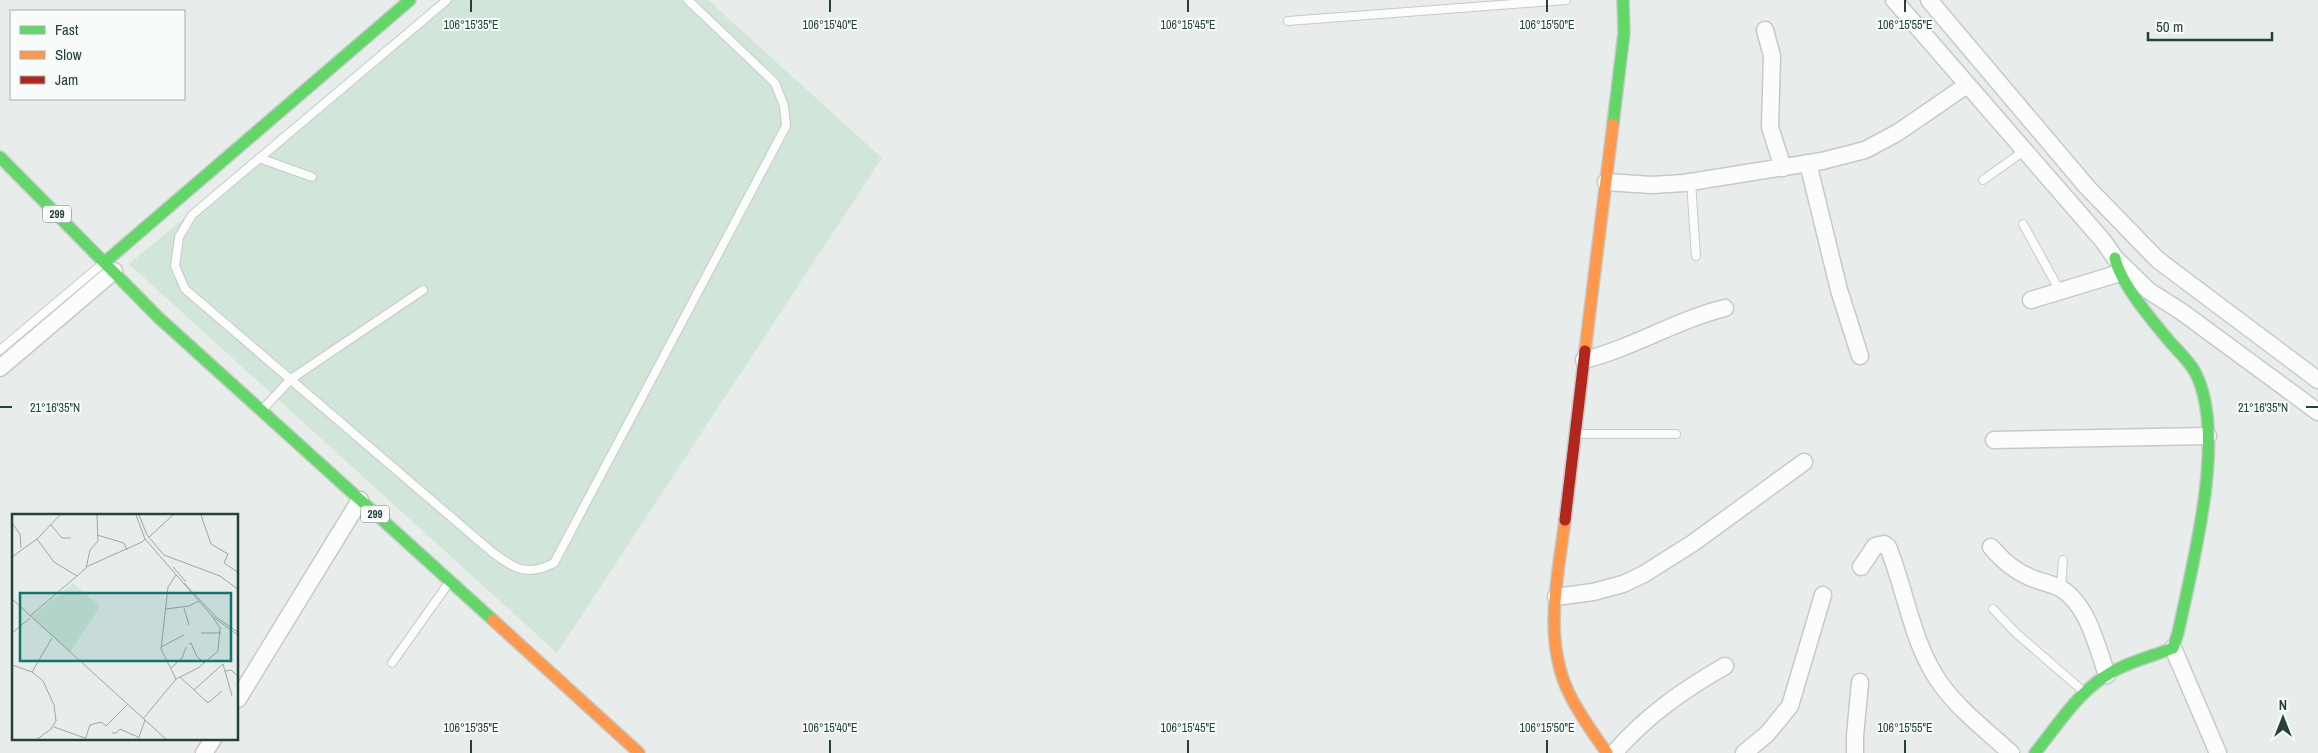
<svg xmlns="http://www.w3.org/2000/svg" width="2318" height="753" viewBox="0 0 2318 753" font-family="'Archivo Narrow',sans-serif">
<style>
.green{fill:#d1e6d8}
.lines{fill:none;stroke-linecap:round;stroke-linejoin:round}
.lane-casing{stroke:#c5cac8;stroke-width:10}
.street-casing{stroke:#c5cac8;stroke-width:19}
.fast-casing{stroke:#c3cbc8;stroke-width:14}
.slow-casing{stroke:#c3cbc8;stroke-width:14}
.jam-casing{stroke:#c3cbc8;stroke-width:14}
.lane{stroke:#fcfcfc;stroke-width:8}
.street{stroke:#fcfcfc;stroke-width:16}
.fast{stroke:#63d668;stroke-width:11}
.slow{stroke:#ff974d;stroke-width:11}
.jam{stroke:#b3261e;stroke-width:11}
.ticks{fill:none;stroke:#24423a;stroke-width:2}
.labels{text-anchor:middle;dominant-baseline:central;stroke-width:4;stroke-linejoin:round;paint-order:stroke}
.shield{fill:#f7fbf9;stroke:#637a73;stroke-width:1}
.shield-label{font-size:11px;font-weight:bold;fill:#24423a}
.inset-road{fill:none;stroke:#9aa9a4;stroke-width:1}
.view{fill:#0f766e;fill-opacity:0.15;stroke:#0f766e;stroke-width:2.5}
.inset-edge{fill:none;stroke:#24423a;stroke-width:2.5}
.ticks-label{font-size:12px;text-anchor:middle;fill:#24423a;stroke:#f7fbf9;stroke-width:4;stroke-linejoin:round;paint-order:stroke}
</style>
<rect width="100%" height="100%" fill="#e8edeb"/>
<path class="green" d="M447,0H708L882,158L557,653L129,264Z"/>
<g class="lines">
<defs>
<path id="lane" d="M447,0L192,215L179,237L175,266L185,289L492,552C515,569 527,577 554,563L786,126L784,106L775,83L688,0
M1288,21L1566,0
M259,158L312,177
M1983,180L2024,151
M1691,182L1696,256
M2023,224L2060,291
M0,350L101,265
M263,409L291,379L423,290
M1578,434H1676
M2061,589L2063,560
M1993,609L2016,633L2083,691
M392,663L448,584"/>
<path id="street" d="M1894,0L2104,242L2115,258L2149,291L2182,312L2318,412
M1929,0L2087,187L2158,260L2318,380
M1765,30L1772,56L1770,127L1783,168
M1808,163L1839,290L1860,356
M1606,182L1652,185L1684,183L1822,161L1865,150L1897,133L1967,85
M2031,300L2120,273
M1584,360C1633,348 1676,320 1725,308
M0,368L114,271
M1994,440L2208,436
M1991,547C2004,562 2016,572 2034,579C2043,582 2052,584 2060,588C2088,604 2097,647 2107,675
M1861,567L1875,546L1884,544L1888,547C1906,591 1912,644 1940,683C1959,710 1987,731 2011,753
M1556,597L1593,592L1623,584L1644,574L1693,543L1804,462
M2173,648L2218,753
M238,699L360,500
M204,753L213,739
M1614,753C1646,716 1683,690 1725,666
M1744,753L1767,734L1790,706L1823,595
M1855,753V736L1860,682"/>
<path id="fast" d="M1613,124L1624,33L1623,0
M0,157L159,318L493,620
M105,262L410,0
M2035,753C2058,725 2079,690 2112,672C2131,661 2153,656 2173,648L2178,633C2192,566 2228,434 2195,372C2189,361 2179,352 2171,343C2154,323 2120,283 2115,258"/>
<path id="slow" d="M1585,351L1613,124
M1565,520C1558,577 1543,637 1568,691C1578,713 1593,733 1607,753
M493,620L639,753"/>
<path id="jam" d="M1565,520L1585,351"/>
</defs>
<use href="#lane" class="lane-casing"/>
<use href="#street" class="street-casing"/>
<use href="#fast" class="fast-casing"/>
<use href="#slow" class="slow-casing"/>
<use href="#jam" class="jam-casing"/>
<use href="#lane" class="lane"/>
<use href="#street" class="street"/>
<use href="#fast" class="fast"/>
<use href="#slow" class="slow"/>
<use href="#jam" class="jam"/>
</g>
<path class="ticks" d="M471,0V12M830,0V12M1188,0V12M1547,0V12M1905,0V12M0,407H12M2306,407H2318M471,740V753M830,740V753M1188,740V753M1547,740V753M1905,740V753"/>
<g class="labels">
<g class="shield">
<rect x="43" y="205.5" width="28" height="17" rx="4"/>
<rect x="361" y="505.5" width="28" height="17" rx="4"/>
</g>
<g class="shield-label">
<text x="57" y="214">299</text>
<text x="375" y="514">299</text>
</g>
</g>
<g transform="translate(12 514)">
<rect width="226" height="226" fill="#e8edeb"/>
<path d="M61,69L88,93L58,138L19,103Z" fill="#d1e6d8"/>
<path class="inset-road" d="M127,1L135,21L152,41L208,62L227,76M189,1L199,30L216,40L212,49L227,59M0,9L8,20L9,34M39,11L50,24H59M85,21L112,29L115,36M137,23L161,1M25,25L48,1M133,25L200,102L227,122M0,43L25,25L42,48L65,62L74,54L78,36L86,27L85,1M74,53L130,28L133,25L124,1M161,53L174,68M164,61L156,73L149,135L164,165L186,154L206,137L208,114L200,102M172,69L204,103L227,119M0,85L155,226M172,94L177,111M154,95L177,92L187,87M18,102L65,62M0,119L18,104M189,119H209M177,130L179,129L184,141L192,149M149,133L172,121M0,151L20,158M159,154L170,144L174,133M213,157L219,156L227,163M168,163L196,189L210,177M182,176L211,150L220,182M131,205L164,165M42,213L73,224M100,219H104L108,215L126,223M24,226L39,215L44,207L42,191L31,167L20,158L40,124M73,226L78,211L89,208L94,212L115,191M126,226L133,206"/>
<path class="view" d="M8,79H219V147H8Z"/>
<rect width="226" height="226" class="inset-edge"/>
</g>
<g class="ticks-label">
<text x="471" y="29">106°15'35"E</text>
<text x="830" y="29">106°15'40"E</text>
<text x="1188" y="29">106°15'45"E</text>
<text x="1547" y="29">106°15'50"E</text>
<text x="1905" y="29">106°15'55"E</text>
<text x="55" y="412">21°16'35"N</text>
<text x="2263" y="412">21°16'35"N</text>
<text x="471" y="732">106°15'35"E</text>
<text x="830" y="732">106°15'40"E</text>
<text x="1188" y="732">106°15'45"E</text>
<text x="1547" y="732">106°15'50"E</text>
<text x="1905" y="732">106°15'55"E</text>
</g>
<rect x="10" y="10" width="175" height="90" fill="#f7fbf9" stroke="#a3b1ad"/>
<rect x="20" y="26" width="25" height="8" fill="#63d668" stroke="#a3b1ad"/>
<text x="55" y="35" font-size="15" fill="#24423a">Fast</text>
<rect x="20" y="51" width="25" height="8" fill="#ff974d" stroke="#a3b1ad"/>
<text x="55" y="60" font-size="15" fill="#24423a">Slow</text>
<rect x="20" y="76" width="25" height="8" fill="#b3261e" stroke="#a3b1ad"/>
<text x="55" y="85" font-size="15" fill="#24423a">Jam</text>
<g transform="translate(2283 718)" stroke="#f7fbf9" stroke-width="4" paint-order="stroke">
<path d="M0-4L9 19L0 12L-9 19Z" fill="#24423a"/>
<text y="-8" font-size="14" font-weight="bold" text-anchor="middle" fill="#24423a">N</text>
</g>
<path d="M2148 32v8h124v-8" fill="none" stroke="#24423a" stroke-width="2.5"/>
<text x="2156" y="32" font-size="15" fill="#24423a" stroke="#f7fbf9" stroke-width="4" paint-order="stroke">50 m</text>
</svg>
